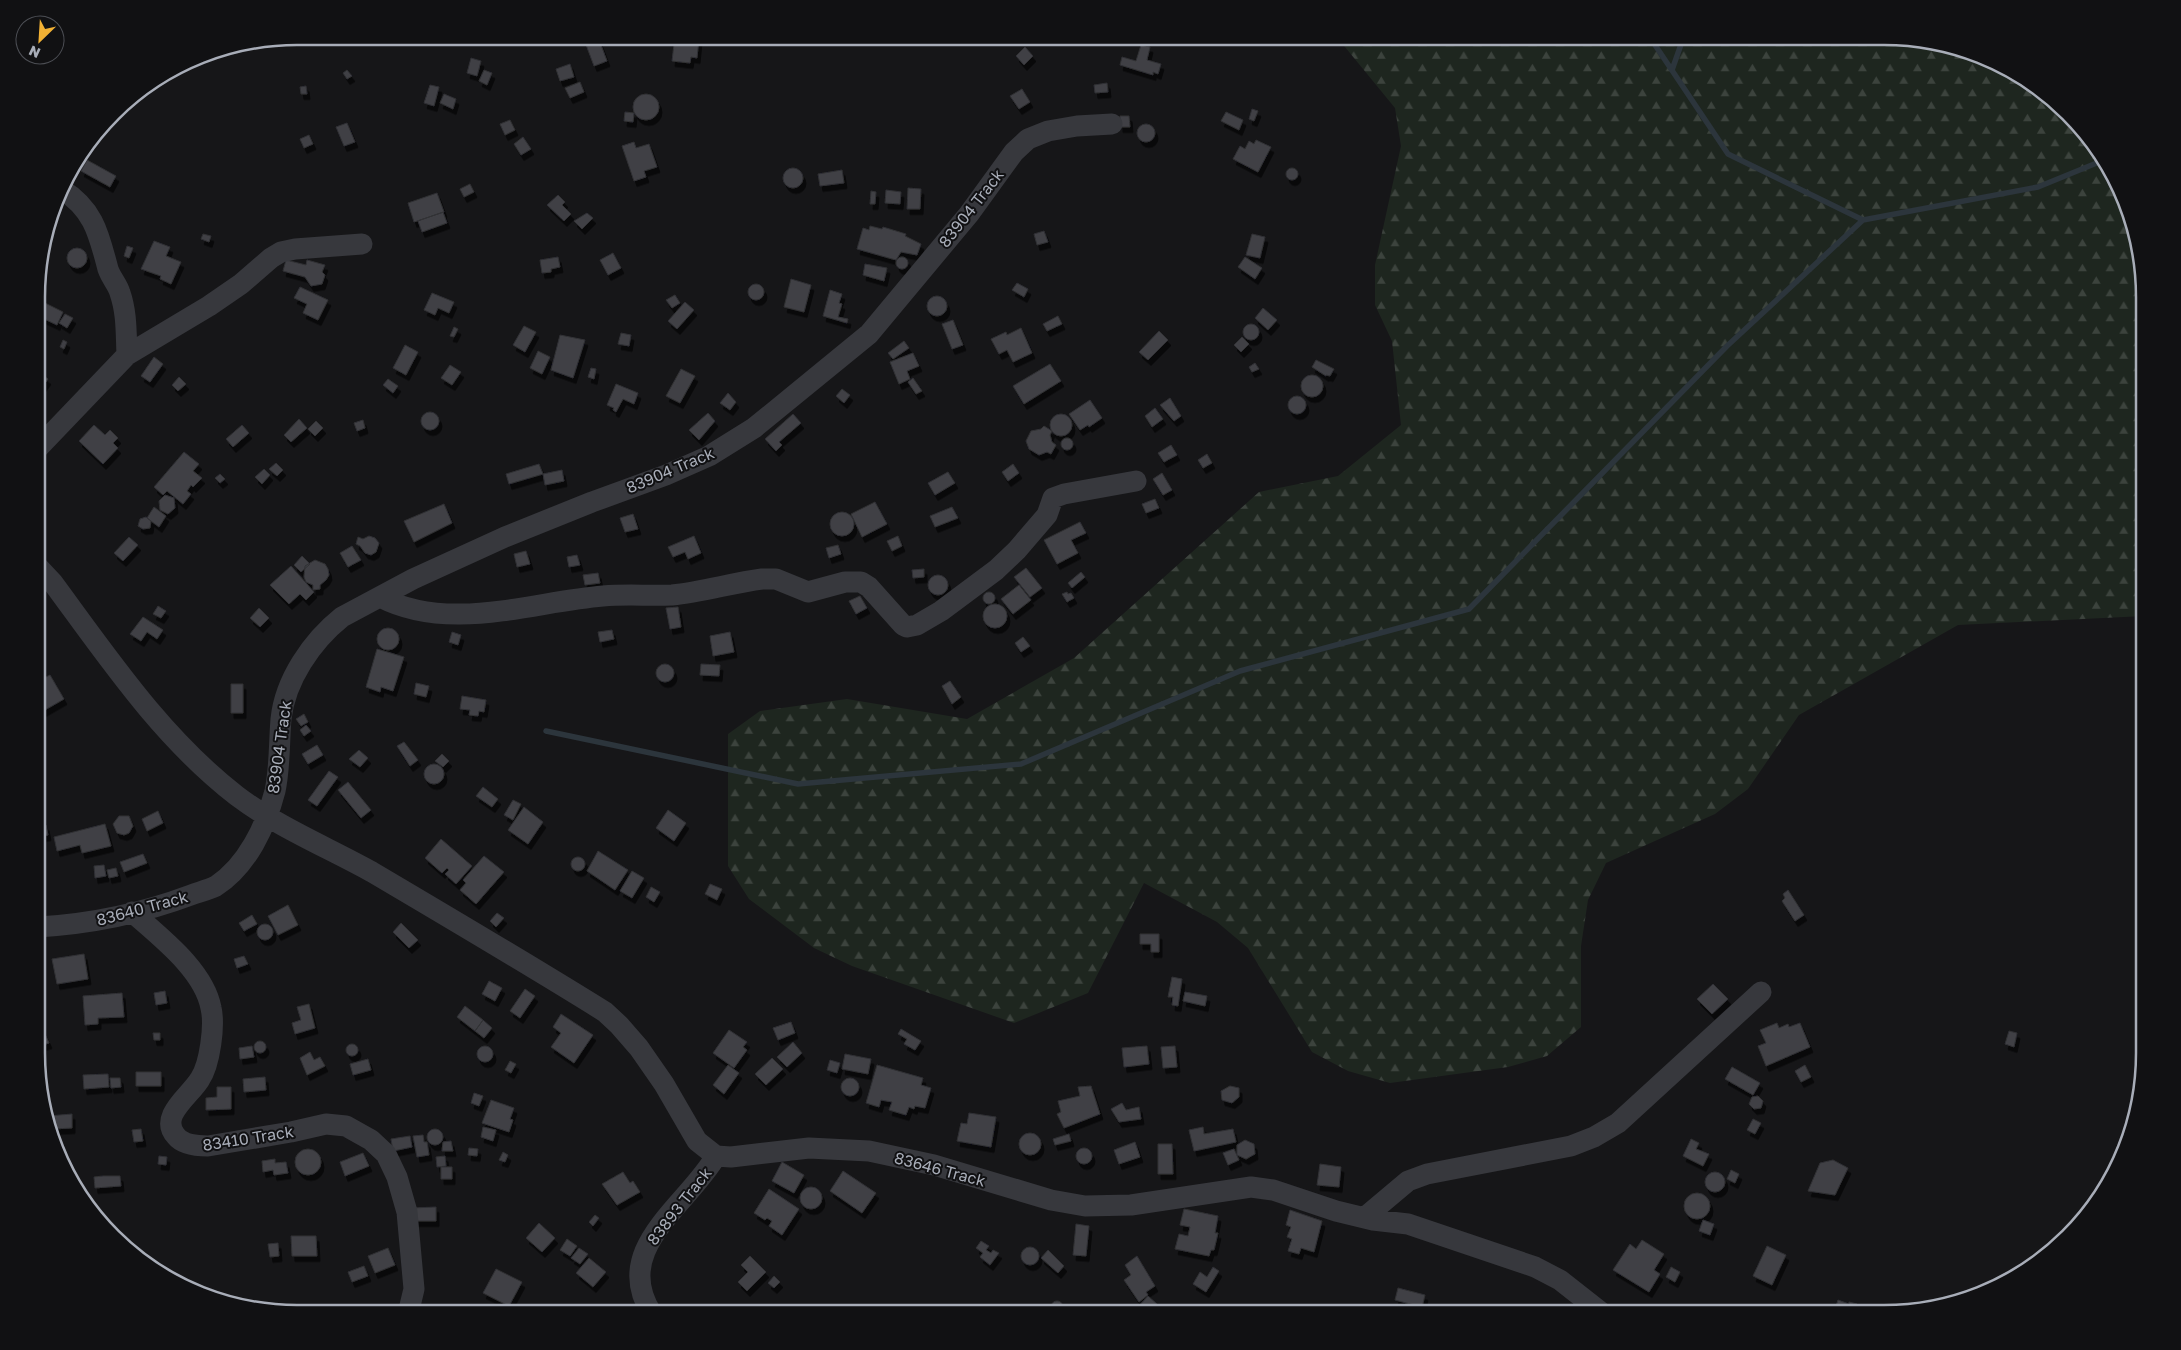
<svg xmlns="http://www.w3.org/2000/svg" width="2181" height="1350" viewBox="0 0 2181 1350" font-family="'Golos Text',sans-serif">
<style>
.forest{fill:url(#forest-firs)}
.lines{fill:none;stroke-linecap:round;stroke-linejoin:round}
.stream{stroke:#2c353c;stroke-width:5.5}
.building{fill:#404145;stroke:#303034;filter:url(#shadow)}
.minor{stroke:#37383d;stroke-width:21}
.labels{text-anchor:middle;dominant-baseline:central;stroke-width:4;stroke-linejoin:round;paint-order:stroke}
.street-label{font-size:16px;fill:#a8adb8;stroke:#111113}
.rim{fill:none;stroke:#a8adb8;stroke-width:2.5}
</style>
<defs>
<pattern id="forest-firs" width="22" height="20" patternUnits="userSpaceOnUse" patternTransform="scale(1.25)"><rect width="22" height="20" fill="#1e261f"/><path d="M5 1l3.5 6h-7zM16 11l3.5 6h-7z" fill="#3c433d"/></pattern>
<filter id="shadow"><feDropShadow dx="3" dy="5.5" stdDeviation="0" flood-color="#0009"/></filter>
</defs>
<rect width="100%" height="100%" fill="#161618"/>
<path class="forest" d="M1336,36H1884L1968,50L2029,80L2069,113L2110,167L2136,229L2144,280V616L1958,625L1799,715L1748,789L1715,814L1606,863L1588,900L1581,946V1027L1547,1056L1508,1067L1390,1083L1348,1071L1312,1052L1248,948L1217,922L1144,883L1088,993L1014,1023L852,966L814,948L749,899L728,866V734L760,711L847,699L967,719L1074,658L1259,492L1338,476L1401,425L1392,341L1375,305V265L1401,146L1395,108Z"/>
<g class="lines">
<path class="stream" d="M1649,36L1728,154L1863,220L2038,187L2104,160
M1672,70L1684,36
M546,731L798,784L1021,764L1240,671L1469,609L1727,346L1863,220"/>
</g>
<path class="building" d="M675,36L699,38L697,58L691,57L690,63L672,61Z
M598,37L607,61L594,66L585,42Z
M1141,45L1150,47L1147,60L1161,64L1158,74L1153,72V75L1120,65L1122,57L1136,61Z
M1025,47L1033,56L1024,65L1016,56Z
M471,58L481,61L477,76L467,73Z
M570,64L574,77L560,81L556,69Z
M347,70L352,76L347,79L343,73Z
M484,70L492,73L487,85L479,81Z
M580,82L584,92L570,98L565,88Z
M1107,83L1108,92L1095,93L1094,85Z
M430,85L439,87L434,106L424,103Z
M306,86L307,94H301L300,87Z
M1022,89L1030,102L1019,109L1010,96Z
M444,94L456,99L453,109L440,103Z
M633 107a13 13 0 1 1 26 0a13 13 0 1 1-26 0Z
M1252,109L1258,111L1254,121L1249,119Z
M625,112L634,113L633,122L624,121Z
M1226,112L1243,120L1239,130L1221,121Z
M1120,116H1129L1130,127H1120Z
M510,120L515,130L505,135L500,124Z
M347,123L355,142L344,146L336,127Z
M1137 133a9 9 0 1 1 18 0a9 9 0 1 1-18 0Z
M309,135L313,144L304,148L300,139Z
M523,137L531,149L521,155L514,144Z
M1256,140L1271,147L1258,172L1233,159L1240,146L1245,149L1249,141L1254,144Z
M634,142L636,148L649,144L657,167L644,171L646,177L634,181L622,146Z
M87,160L116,176L110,187L81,171Z
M783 178a10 10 0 1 1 20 0a10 10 0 1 1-20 0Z
M1286 174a6 6 0 1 1 12 0a6 6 0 1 1-12 0Z
M842,170L844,183L820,186L818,174Z
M470,184L474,192L464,197L460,189Z
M908,188L921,189L920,209H907Z
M886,190L901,192L900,204L885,203Z
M871,191L876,192L875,204H870Z
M437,193L444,212L414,222L408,203Z
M558,195L565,202L562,205L571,214L564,221L547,205Z
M443,212L447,223L422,232L418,221Z
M587,213L593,218L582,229L574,221Z
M870,226L882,229L883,227L906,234L905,236L921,244L917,255L901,252L896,260L857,249L863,228L869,230Z
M1044,231L1048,242L1037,245L1034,234Z
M203,234L211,236L209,242L201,239Z
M1252,234L1265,237L1260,258L1246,255Z
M154,241L170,247L166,256L181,262L171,284L160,279L161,276L141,269Z
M127,246L133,248L129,258L124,256Z
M67 258a10 10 0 1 1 20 0a10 10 0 1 1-20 0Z
M613,253L621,268L608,275L600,260Z
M558,257L560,267L551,269V272L542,273L540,260Z
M1245,257L1262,268L1255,279L1238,267Z
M896 263a6 6 0 1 1 12 0a6 6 0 1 1-12 0Z
M286,260L306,265L307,260L325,265L322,272L325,275L322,284L311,286L305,277L283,271Z
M865,264L887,268L884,281L863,275Z
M791,279L811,285L804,312L784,307Z
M1017,283L1028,289L1024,297L1012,290Z
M748 292a8 8 0 1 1 16 0a8 8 0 1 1-16 0Z
M300,287L328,300L318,320L303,313L307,304L294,298Z
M830,290L842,294L839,303L842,304L838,317L848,319L847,323L823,316Z
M432,293L454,302L449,313L438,308L435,315L424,310Z
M675,295L680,303L672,308L666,300Z
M927 306a10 10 0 1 1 20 0a10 10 0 1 1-20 0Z
M43,302L63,312L57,325L38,316Z
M685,302L694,310L677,329L668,321Z
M1263,308L1277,320L1268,330L1255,318Z
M65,314L73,318L67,328L59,323Z
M1058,316L1062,324L1047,331L1043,324Z
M953,320L963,345L952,349L942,324Z
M1243 332a8 8 0 1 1 16 0a8 8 0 1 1-16 0Z
M524,326L536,332L525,352L513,345Z
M454,327L458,329L454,337L450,336Z
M1021,328L1032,353L1013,362L1007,350L999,354L991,339L1006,332L1007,335Z
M1159,331L1168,340L1148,360L1139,352Z
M621,333L631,335L629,346L618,344Z
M560,335L585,340L573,378L551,370Z
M1242,337L1249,344L1241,352L1234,345Z
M63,340L67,342L64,349L60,347Z
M904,341L909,348L893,359L888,353Z
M405,345L418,352L406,375L393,368Z
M538,351L550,357L542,374L530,368Z
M913,353L919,366L907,371L910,379L899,384L890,362Z
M154,357L163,364L150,382L141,376Z
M1316,360L1334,369L1330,376L1326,375V376L1312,367Z
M1255,363L1259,369L1252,372L1249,367Z
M1050,364L1061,381L1024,404L1013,386Z
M450,365L461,372L452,385L441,378Z
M591,368L596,369L594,379L588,377Z
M681,369L695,376L680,403L666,396Z
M38,372L48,379L40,390L38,388Z
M1301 386a11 11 0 1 1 22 0a11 11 0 1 1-22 0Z
M179,377L186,384L178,391L172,385Z
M913,378L922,391L916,394L908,382Z
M388,379L398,386L393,393L383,385Z
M616,384L638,393L634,404L623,399L616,412L613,410L614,408L607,405Z
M842,389L850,395L844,403L836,396Z
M728,393L736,402L730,410L720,403Z
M1288 405a9 9 0 1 1 18 0a9 9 0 1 1-18 0Z
M1170,398L1181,416L1174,421L1160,405Z
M1090,400L1102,418L1089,427L1088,425L1080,430L1069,414Z
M1155,408L1163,419L1152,427L1145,416Z
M421 421a9 9 0 1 1 18 0a9 9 0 1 1-18 0Z
M708,413L715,421L699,440L689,430Z
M793,414L801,423L779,442L782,445L776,451L765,439Z
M1050 425a11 11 0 1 1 22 0a11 11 0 1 1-22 0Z
M299,419L307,428L291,442L284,435Z
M363,420L365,428L357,431L354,423Z
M316,421L323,428L315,436L308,429Z
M94,425L105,435L110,430L118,438L113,443L118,448L103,464L79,441Z
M242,425L249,433L233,447L226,439Z
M1044,426L1052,431L1050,435L1052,442L1056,445L1051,454L1047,452L1039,455L1029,449L1026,441L1031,431L1041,429Z
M1061 444a6 6 0 1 1 12 0a6 6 0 1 1-12 0Z
M1171,445L1177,455L1164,462L1158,453Z
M184,452L199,464L193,471L202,478L193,487L191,485L187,491L191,494L183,504L167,491L163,495L154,487Z
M1207,454L1212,463L1203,468L1198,460Z
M276,463L283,470L277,476L269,469Z
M539,464L543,474L509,484L506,474Z
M1013,464L1019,473L1008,481L1002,472Z
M264,469L270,475L262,484L255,477Z
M562,470L564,481L545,485L543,474Z
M948,472L955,483L935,495L928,483Z
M1162,473L1172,490L1163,495L1153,479Z
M220,474L225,479L220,483L215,478Z
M165,495L174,498L175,508L168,514L160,510L159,501Z
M1155,499L1159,508L1146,513L1142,504Z
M875,502L887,524L862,537L851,514Z
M444,504L452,523L414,542L404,521Z
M154,507L166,516L159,527L147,518Z
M952,507L958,518L935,527L930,516Z
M830 524a12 12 0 1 1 24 0a12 12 0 1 1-24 0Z
M633,514L638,529L625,532L620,518Z
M146,517L151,521L150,528L143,529L138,526L140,519Z
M1080,522L1086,533L1071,540L1078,553L1057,564L1044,540Z
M369,536L375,538L379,543L376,552L371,555L365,553L360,546L356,544L358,537L363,539Z
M694,536L701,553L688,559L685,552L673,557L668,547Z
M898,536L902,546L892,551L887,541Z
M129,537L138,545L123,561L114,553Z
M838,545L841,554L829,558L826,548Z
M352,546L361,560L348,567L340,553Z
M526,551L530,564L517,567L514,554Z
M577,555L580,565L569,567L567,557Z
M302,556L310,564L301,572L294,565Z
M315,560L325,564L328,569L329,575L326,580L320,585V589L313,590V585L306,582L304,577L305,566Z
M291,566L314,592L306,600L300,594L289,604L270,585Z
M1026,568L1042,588L1030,597L1014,577Z
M924,569V577L913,578L912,570Z
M1081,572L1085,577L1072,588L1068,583Z
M598,573L600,583L585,585L583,575Z
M928 585a10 10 0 1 1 20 0a10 10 0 1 1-20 0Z
M1019,585L1031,600L1013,614L1001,599Z
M983 598a6 6 0 1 1 12 0a6 6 0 1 1-12 0Z
M1067,592L1068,594L1071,593L1074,598L1067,602L1062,594Z
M860,596L867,608L856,614L849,601Z
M983 616a12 12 0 1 1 24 0a12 12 0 1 1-24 0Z
M158,606L166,611L161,618L153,614Z
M678,607L681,627L670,629L666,608Z
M259,608L269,618L260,627L250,618Z
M143,617L163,630L157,639L147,632L141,641L130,634Z
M377 639a11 11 0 1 1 22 0a11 11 0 1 1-22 0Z
M612,630L614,639L600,642L598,632Z
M452,632L461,635L458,645L449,642Z
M730,632L734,652L713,656L710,636Z
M1023,637L1030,646L1021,652L1015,643Z
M377,649L404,657L393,691L381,687L380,692L366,687Z
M656 673a9 9 0 1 1 18 0a9 9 0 1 1-18 0Z
M701,664L720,665L719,676L700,675Z
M50,675L64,699L38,714V686L40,685L38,681Z
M950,681L961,697L952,704L942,686Z
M416,683L429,686L426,697L414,694Z
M231,684H243V713H231Z
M462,696L486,700L484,712L479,711L478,716L469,715L470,710L460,709Z
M304,714L308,722L301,726L296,719Z
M306,725L311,731L304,736L300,730Z
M404,742L418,760L410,766L397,746Z
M317,745L323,755L308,764L302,754Z
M359,750L368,758L360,767L349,759Z
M442,754L449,761L443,767L435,761Z
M424 774a10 10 0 1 1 20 0a10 10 0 1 1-20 0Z
M329,771L338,777L317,806L308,800Z
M348,782L371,810L361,818L338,790Z
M483,787L498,799L492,807L476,796Z
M513,800L521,804L513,820L504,815Z
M524,807L543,822L528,844L508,830Z
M668,810L686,823L674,841L656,828Z
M158,811L163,823L147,831L142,819Z
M119,816H129L133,826L129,833L124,835L117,833L113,824Z
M105,824L111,846L82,853L80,845L57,851L54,837Z
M46,825L48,835L38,837V826Z
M441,839L472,866L456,884L445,874L449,870L447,868L442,873L425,858Z
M598,851L628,870L615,890L587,871Z
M143,854L147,863L124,872L120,862Z
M484,856L504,872L476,904L460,890L466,883L463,880Z
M571 864a7 7 0 1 1 14 0a7 7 0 1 1-14 0Z
M104,865L106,876L95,878L94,866Z
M116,868L118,876L109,878L107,870Z
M632,871L644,878L632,898L620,891Z
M710,884L722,889L717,900L705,894Z
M651,887L660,892L654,902L646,897Z
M1788,890L1804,915L1795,921L1782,901L1785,898L1783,894Z
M288,905L298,925L278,935L268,916Z
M497,913L504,918L496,927L490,921Z
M252,915L257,924L244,931L239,923Z
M401,923L418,940L409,948L393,932Z
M257 932a8 8 0 1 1 16 0a8 8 0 1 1-16 0Z
M1140,934H1159V952H1151V944H1140Z
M84,954L88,979L57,984L52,959Z
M244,956L248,964L237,968L234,959Z
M1172,977L1182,979L1178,1006L1172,1005L1173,997H1168Z
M489,981L502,988L495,1001L482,994Z
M1713,984L1728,999L1712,1014L1697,999Z
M525,989L535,996L520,1018L510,1011Z
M165,991L167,1003L156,1005L154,993Z
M1185,992L1207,996L1205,1006L1183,1001Z
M122,993L124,1017L98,1018V1024L85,1025L83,996Z
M309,1004L315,1028L295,1034L292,1023L301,1020L297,1007Z
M465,1006L483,1020L475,1031L457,1017Z
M561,1014L593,1035L574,1063L551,1047L561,1033L553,1027Z
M483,1020L492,1028L484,1038L475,1031Z
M791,1022L795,1033L778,1040L773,1028Z
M1777,1023L1779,1028L1788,1024L1789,1027L1800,1023L1810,1047L1766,1066L1758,1046L1766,1043L1760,1030Z
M901,1029L921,1041L915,1050L904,1044L907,1039L898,1034Z
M729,1030L747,1042L743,1047L747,1050L734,1068L713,1053Z
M2009,1031L2017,1033L2014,1047L2005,1044Z
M153,1033H160V1040H154Z
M45,1034L49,1043L40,1046L38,1037Z
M254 1047a6 6 0 1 1 12 0a6 6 0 1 1-12 0Z
M793,1042L802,1053L787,1067L777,1057Z
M346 1050a6 6 0 1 1 12 0a6 6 0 1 1-12 0Z
M252,1046L254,1057L240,1059L239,1048Z
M1147,1046L1149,1064L1124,1067L1122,1048Z
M1175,1046L1177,1067L1163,1068L1161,1047Z
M477 1054a8 8 0 1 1 16 0a8 8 0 1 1-16 0Z
M310,1052L314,1060L320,1057L325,1066L307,1075L300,1058Z
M845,1054L871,1059L868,1074L842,1069Z
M772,1058L783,1069L766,1085L755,1074Z
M368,1059L371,1070L353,1075L350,1064Z
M830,1060L840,1063L837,1073L827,1070Z
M510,1061L516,1064L511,1073L505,1070Z
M728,1065L739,1073L724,1094L713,1085Z
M877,1065L923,1078L921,1085L931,1088L925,1108L915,1106L914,1109L909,1107L906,1115L889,1110L892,1102L881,1100L879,1107L866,1103Z
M1805,1065L1811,1077L1801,1082L1795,1071Z
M1732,1067L1760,1083L1753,1095L1725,1079Z
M136,1072H161V1086H136Z
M108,1074L109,1087L84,1089L83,1075Z
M265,1077L266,1090L244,1092L243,1079Z
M110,1078H120L121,1087L111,1088Z
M841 1087a9 9 0 1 1 18 0a9 9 0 1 1-18 0Z
M1091,1086L1100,1114L1064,1128L1057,1114L1061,1112L1058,1101L1080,1096L1078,1087Z
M1230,1086L1239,1088V1097L1232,1103L1222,1100L1221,1091Z
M217,1087H231V1109L206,1110V1098L217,1097Z
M474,1093L483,1096L479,1106L471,1103Z
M1758,1096L1763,1101L1761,1108L1754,1109L1749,1104L1752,1097Z
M491,1100L514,1108L510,1119L513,1120L509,1132L482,1123Z
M1122,1103L1126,1110L1139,1107L1141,1119L1119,1122L1111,1109Z
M969,1113L996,1117L991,1147L957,1141L961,1123L967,1124Z
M72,1114V1128L53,1129L48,1116Z
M1753,1119L1761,1123L1755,1134L1747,1130Z
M483,1127L496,1130L493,1141L481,1137Z
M1203,1127L1204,1134L1233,1129L1236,1142L1194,1151L1189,1130Z
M427 1137a8 8 0 1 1 16 0a8 8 0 1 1-16 0Z
M141,1129L143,1141L134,1142L132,1130Z
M1019 1144a11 11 0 1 1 22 0a11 11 0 1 1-22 0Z
M1069,1134L1071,1141L1055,1145L1053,1139Z
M423,1135L424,1142H427L429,1155L417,1157L413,1136Z
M410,1136L412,1147L393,1151L391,1139Z
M1691,1139L1699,1143L1696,1149L1709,1154L1703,1166L1683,1156Z
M1245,1140L1254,1144L1255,1154L1246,1159L1237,1155V1145Z
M451,1141L453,1151H442L443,1142Z
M1135,1142L1140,1157L1119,1164L1114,1150Z
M1158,1144H1172L1173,1174H1158Z
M469,1148L478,1149L477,1156L468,1155Z
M1076 1156a8 8 0 1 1 16 0a8 8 0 1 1-16 0Z
M295 1162a13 13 0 1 1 26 0a13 13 0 1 1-26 0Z
M1234,1149L1239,1160L1228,1165L1223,1153Z
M503,1152L508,1155L505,1162L499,1160Z
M363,1153L369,1166L345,1176L340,1162Z
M159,1156L167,1157L166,1165L158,1164Z
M445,1156L446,1166L437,1167L436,1157Z
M275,1159V1163L286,1162L288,1173L274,1175L273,1170L263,1172L262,1161Z
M1833,1160L1848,1168L1835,1195L1808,1191L1820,1163Z
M782,1162L804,1175L794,1193L772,1181Z
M1320,1164L1341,1167L1339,1187L1317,1185Z
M441,1167H452V1179H441Z
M1731,1170L1739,1174L1735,1183L1727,1179Z
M843,1171L876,1193L862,1213L830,1191Z
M1705 1182a10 10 0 1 1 20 0a10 10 0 1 1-20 0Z
M623,1172L630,1183L633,1181L640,1192L617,1205L602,1184Z
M103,1176H120L121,1186L95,1188L94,1177Z
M800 1198a11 11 0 1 1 22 0a11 11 0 1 1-22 0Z
M769,1189L799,1209L782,1235L769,1226L772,1221L767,1218L765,1220L754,1213Z
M1684 1206a13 13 0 1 1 26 0a13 13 0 1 1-26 0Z
M436,1207V1221H412V1208Z
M1184,1209L1218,1216L1215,1233H1218L1214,1250H1211L1209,1256L1175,1249L1179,1234L1188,1236L1190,1227L1180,1225Z
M1290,1210L1322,1221L1314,1252L1301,1248L1299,1254L1288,1251L1292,1239L1287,1237L1291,1227L1286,1225Z
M595,1215L599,1218L593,1226L589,1222Z
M1703,1220L1714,1224L1710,1235L1699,1231Z
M539,1223L555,1238L542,1252L526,1238Z
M1076,1224L1089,1226L1086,1256L1073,1255Z
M291,1236H316L317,1256H292Z
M567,1239L577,1246L570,1256L560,1250Z
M1642,1240L1664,1254L1654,1270L1660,1274L1649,1292L1613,1270L1630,1244L1636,1249Z
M981,1241L989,1246L986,1250L991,1253L993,1250L999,1253L990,1265L980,1257L983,1253L976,1248Z
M278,1243L279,1256L270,1257L268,1244Z
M1767,1246L1786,1255L1772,1285L1753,1276Z
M1021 1256a9 9 0 1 1 18 0a9 9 0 1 1-18 0Z
M388,1248L395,1265L375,1273L368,1256Z
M579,1248L588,1254L580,1264L571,1258Z
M1048,1250L1064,1266L1058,1273L1041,1258Z
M750,1256L766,1272L747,1291L738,1282L748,1272L741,1265Z
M1137,1256L1155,1286L1146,1292L1148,1295L1139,1302L1124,1280L1131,1275L1125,1265Z
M589,1258L606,1272L593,1287L576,1273Z
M364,1266L368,1276L352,1282L348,1272Z
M1213,1267L1219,1271L1206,1292L1193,1284L1200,1272L1207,1277Z
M1671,1267L1680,1272L1675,1282L1666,1277Z
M496,1269L522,1282L509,1306L483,1293Z
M774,1276L780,1282L774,1288L768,1283Z
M1398,1288L1425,1295L1422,1307L1395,1300Z
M1148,1296L1167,1313H1143L1137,1308Z
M1838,1300L1849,1304L1847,1310L1836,1306Z
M1051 1307a6 6 0 1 1 12 0a6 6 0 1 1-12 0Z
M1849,1302L1857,1304L1856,1311L1848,1310Z
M1447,1305L1459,1313H1442Z
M1419,1307L1432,1309L1431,1313H1418Z
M793,1309L802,1310L806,1314H788Z"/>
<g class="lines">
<path class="minor" d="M61,189C94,209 99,235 108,269C111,278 118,285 120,293C127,313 126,334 127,355
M38,448L127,355L209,306L241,284L271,258L281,252L295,249L362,244
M38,567L53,583C109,659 162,738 237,796C278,827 327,847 372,872C450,918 528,964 605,1012L619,1025L639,1048L664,1084L697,1141L716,1156L731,1157L809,1148L869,1151L934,1165L1051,1200L1085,1206L1131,1205L1251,1187L1273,1190L1336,1211L1373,1220L1408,1224L1535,1267L1560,1280L1602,1313
M380,597C449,633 531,602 603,596C626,594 649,596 672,595C702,592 732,583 762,579H776L808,592L845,582H861L869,587L903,625L907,627L917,625L941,611L996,570L1017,550L1047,515L1053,498L1064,494L1136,481
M132,912C160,937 204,970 211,1008C215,1025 210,1064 200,1079C191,1095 158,1116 176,1136C183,1145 197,1146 208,1146L291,1132L326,1124L346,1126L371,1140L386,1154L397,1177L407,1212L414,1289L408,1314
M38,927C89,924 143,913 191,895C199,892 208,890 216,886C247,866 266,826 275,791C280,768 279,743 281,719C285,680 312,641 342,617L413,579L505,537L592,502L666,475L709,456L754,428L869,334L969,214L1014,152L1028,139L1048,131L1077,126L1112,124
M1364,1218L1408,1181L1427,1174L1571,1146L1594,1137L1618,1123L1761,992
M652,1314C610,1249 687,1206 716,1156"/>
</g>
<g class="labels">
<g class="street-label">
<text transform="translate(971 208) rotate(-52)">83904 Track</text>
<text transform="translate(670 470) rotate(-23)">83904 Track</text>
<text transform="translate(279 747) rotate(-82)">83904 Track</text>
<text transform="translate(142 908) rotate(-15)">83640 Track</text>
<text transform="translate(248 1138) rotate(-9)">83410 Track</text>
<text transform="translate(940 1169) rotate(15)">83646 Track</text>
<text transform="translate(679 1206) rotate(-52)">83893 Track</text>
</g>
</g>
<path d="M0 0H2181V1350H0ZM297 45H1884A252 252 0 0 1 2136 297V1053A252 252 0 0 1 1884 1305H297A252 252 0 0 1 45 1053V297A252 252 0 0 1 297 45Z" fill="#111113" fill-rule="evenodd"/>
<path class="rim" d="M297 45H1884A252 252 0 0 1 2136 297V1053A252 252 0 0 1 1884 1305H297A252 252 0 0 1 45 1053V297A252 252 0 0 1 297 45Z"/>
<g transform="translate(40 40) rotate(205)"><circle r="24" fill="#111113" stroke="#4d4f55"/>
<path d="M0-4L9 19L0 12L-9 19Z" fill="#f2b134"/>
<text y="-8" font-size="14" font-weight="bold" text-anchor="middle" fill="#a8adb8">N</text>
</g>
</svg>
